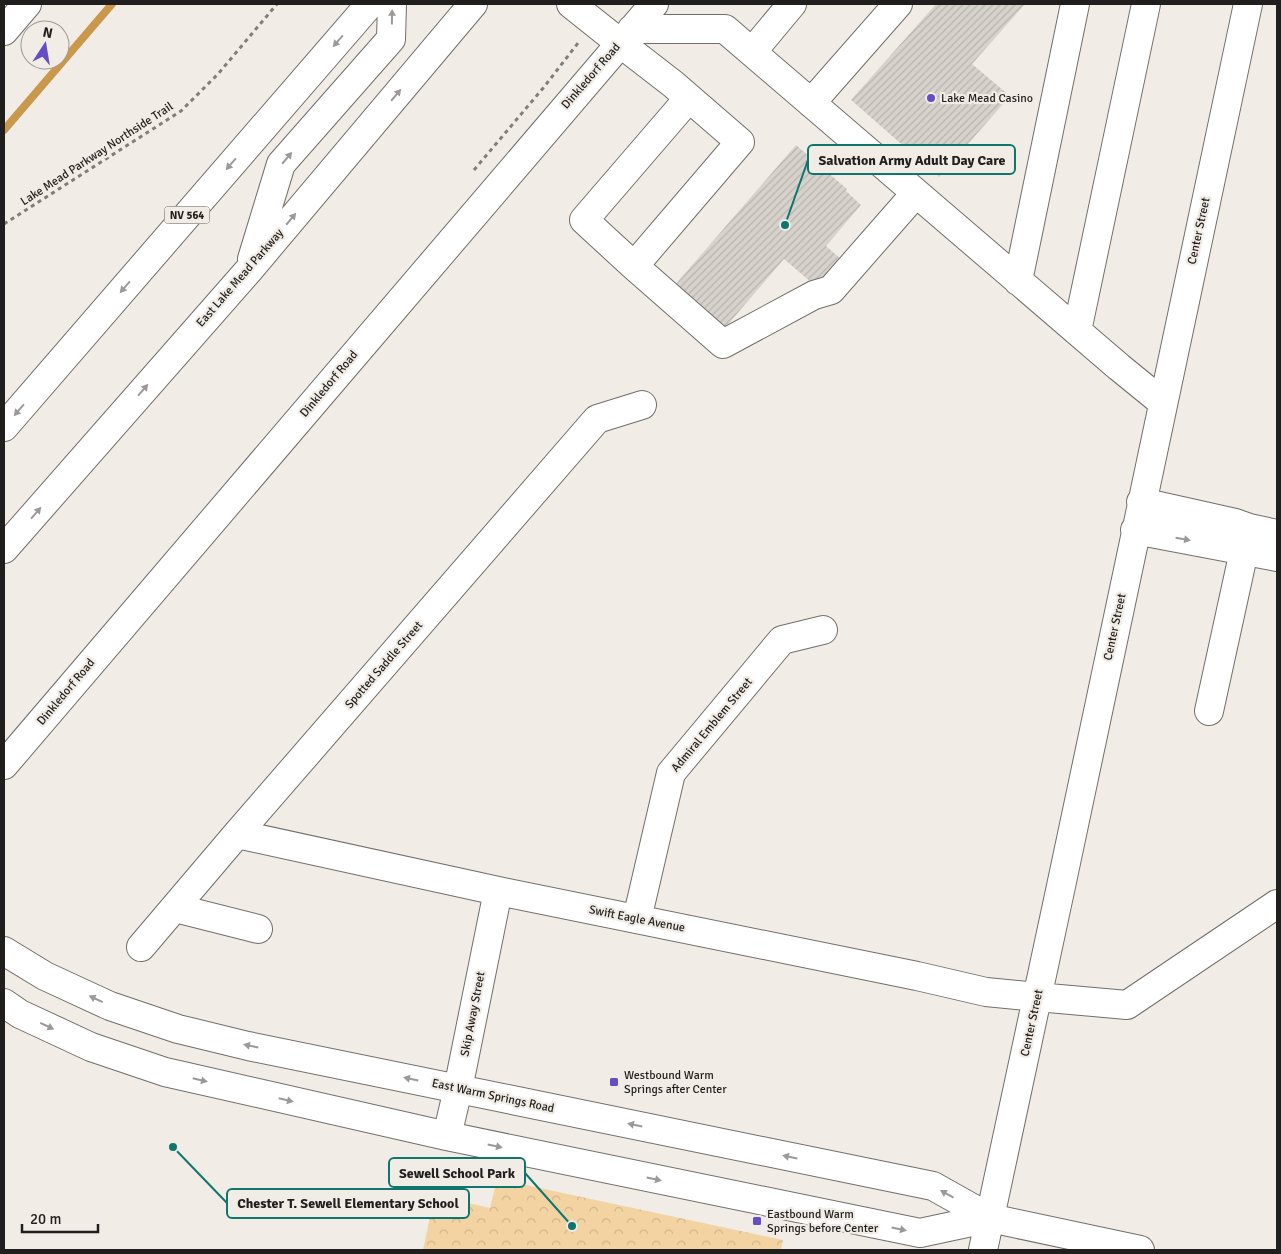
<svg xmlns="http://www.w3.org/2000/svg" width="1281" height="1254" viewBox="0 0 1281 1254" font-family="Signika,sans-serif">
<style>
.park{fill:url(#park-crowns)}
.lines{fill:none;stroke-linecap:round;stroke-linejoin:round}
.stream{stroke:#c9984b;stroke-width:8}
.building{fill:url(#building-hatch)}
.minor-casing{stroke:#726e69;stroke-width:30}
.major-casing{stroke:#726e69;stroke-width:30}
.path{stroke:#817e7a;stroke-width:3;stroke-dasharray:4 4;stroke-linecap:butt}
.minor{stroke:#fff;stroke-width:28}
.major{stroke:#fff;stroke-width:28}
.oneway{fill:#9b9a99}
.poi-dot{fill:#654dc6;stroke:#f1ece6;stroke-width:2}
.labels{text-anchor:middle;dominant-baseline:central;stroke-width:4.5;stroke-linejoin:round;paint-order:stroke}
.shield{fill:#f1ece6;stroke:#5f5c59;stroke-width:1}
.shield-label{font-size:11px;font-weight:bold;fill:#211f1d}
.street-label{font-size:12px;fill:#211f1d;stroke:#f1ece6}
.poi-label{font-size:12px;fill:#211f1d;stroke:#f1ece6;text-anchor:start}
.leader{fill:none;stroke:#0f766e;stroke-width:2}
.callout-dot{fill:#0f766e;stroke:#f1ece6;stroke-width:2}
.callout{fill:#f1ece6;stroke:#0f766e;stroke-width:2}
.callout-label{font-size:14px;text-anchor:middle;font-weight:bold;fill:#211f1d}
</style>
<defs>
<pattern id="park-crowns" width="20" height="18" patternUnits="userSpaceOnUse" patternTransform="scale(1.25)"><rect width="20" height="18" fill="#f4d3a2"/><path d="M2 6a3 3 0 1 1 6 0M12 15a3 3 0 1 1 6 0" fill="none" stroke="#d1b58b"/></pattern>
<pattern id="building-hatch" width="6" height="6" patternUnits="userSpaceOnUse" patternTransform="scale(1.25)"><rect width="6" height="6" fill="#d7d2cc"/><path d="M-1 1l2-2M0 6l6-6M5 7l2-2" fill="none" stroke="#b8b4af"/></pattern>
</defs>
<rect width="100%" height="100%" fill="#f1ece6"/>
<path class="park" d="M497,1179L783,1240L781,1250H423L431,1212L450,1199L490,1208Z"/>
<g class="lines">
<path class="stream" d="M4,130L112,4"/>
</g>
<path class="building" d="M936,4H1025L972,64L1010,96L939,177L851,100Z
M796,145L847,189L846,191L861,205L826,246L843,261L819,289L784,259L718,336L668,293Z"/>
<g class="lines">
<defs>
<path id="minor" d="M632,29H725L1119,367L1162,402
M4,31L27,4
M620,43L673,84L740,142L634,266L723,344L814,295L831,290L916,193
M752,52L792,4
M811,103L898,4
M634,266L584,220L689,98
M1018,281L1075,4
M1077,331L1146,4
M1141,502L1235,523L1249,528L1277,534
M1135,530L1277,557
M1209,711L1249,528
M4,765L654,4
M237,834L498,891L917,976L986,992L1037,997L1127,1005L1277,904
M175,908L258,929
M637,919L671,773L782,640L823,630
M141,947L237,834L597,419L642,405
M4,951L45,976L110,1006L178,1029L248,1046L933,1186L990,1218L1140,1250
M4,1003L20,1014L91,1047L165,1072L447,1136L920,1233L990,1218
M447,1136L458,1089L498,891
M983,1250C1073,835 1159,419 1248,4"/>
<path id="major" d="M571,4L620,43
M252,259L281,164L391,39L392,4
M4,427L370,4
M4,549L249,270L473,4"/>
</defs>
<use href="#minor" class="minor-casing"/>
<use href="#major" class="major-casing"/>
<path class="path" d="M474,170L544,87L578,43
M4,224L181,111L218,74L277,4"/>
<use href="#minor" class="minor"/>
<use href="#major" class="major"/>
</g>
<defs><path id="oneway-solid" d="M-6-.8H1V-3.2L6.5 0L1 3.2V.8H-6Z" transform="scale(1.25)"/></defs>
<g class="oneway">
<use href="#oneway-solid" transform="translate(392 17) rotate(-89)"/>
<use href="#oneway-solid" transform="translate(338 41) rotate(131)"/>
<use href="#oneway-solid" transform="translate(396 95) rotate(-50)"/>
<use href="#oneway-solid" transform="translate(287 158) rotate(-50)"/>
<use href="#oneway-solid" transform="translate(231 164) rotate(131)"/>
<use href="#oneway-solid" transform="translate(291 219) rotate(-50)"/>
<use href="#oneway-solid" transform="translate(125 287) rotate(131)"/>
<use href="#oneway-solid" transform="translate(143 390) rotate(-49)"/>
<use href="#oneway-solid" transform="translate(19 410) rotate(131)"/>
<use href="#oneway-solid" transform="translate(36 513) rotate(-49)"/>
<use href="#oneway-solid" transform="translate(1183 539) rotate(10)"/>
<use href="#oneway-solid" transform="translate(96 999) rotate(-155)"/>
<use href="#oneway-solid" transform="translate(47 1026) rotate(25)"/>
<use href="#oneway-solid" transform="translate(251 1046) rotate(-168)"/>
<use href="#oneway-solid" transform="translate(411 1079) rotate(-168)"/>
<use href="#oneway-solid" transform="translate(200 1080) rotate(13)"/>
<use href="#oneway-solid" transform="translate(286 1100) rotate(13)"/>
<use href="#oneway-solid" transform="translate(635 1125) rotate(-168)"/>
<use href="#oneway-solid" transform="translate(495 1146) rotate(12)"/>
<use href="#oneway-solid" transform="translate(790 1157) rotate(-168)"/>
<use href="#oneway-solid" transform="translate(654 1179) rotate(12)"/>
<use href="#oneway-solid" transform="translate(947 1194) rotate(-151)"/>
<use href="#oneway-solid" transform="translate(899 1229) rotate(12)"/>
</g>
<g class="poi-dot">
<circle cx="931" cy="98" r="5"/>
<rect x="609" y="1077" width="10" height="10" rx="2.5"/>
<rect x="752" y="1216" width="10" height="10" rx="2.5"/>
</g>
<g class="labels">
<rect class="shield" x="164.5" y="206.5" width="45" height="17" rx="4"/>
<g class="shield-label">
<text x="187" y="215">NV 564</text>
</g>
<g class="street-label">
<text transform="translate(591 76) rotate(-49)">Dinkledorf Road</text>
<text transform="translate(97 154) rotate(-33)">Lake Mead Parkway Northside Trail</text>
<text transform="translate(1199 231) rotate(-78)">Center Street</text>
<text transform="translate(240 278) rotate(-49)">East Lake Mead Parkway</text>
<text transform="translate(329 384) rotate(-50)">Dinkledorf Road</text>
<text transform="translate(1115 627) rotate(-78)">Center Street</text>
<text transform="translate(384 665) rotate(-49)">Spotted Saddle Street</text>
<text transform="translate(66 692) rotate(-50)">Dinkledorf Road</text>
<text transform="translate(712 725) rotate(-50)">Admiral Emblem Street</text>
<text transform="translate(637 919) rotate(11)">Swift Eagle Avenue</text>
<text transform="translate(473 1014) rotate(-79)">Skip Away Street</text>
<text transform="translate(1032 1023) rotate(-78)">Center Street</text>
<text transform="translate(493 1096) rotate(12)">East Warm Springs Road</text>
</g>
<g class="poi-label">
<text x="941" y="98">Lake Mead Casino</text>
<text x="624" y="1075">Westbound Warm<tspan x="624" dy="14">Springs after Center</tspan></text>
<text x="767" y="1214">Eastbound Warm<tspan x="767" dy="14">Springs before Center</tspan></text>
</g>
</g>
<path class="leader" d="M785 225L808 160M572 1226L525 1173M173 1147L227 1203"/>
<g class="callout-dot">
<circle cx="785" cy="225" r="5"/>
<circle cx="572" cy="1226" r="5"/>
<circle cx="173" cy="1147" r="5"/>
</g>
<g class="callout">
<rect x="808" y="145" width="207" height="29" rx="5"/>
<rect x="389" y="1158" width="136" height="29" rx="5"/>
<rect x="227" y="1189" width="242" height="29" rx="5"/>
</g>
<g class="callout-label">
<text x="912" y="165">Salvation Army Adult Day Care</text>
<text x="457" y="1178">Sewell School Park</text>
<text x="348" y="1208">Chester T. Sewell Elementary School</text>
</g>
<rect width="1281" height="1254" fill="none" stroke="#211f1d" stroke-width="10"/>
<g transform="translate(45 45) rotate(12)"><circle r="24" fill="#f1ece6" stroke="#9e9a96"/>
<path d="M0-4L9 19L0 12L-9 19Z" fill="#654dc6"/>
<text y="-8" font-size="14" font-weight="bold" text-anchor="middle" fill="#211f1d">N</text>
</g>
<path d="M22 1224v8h76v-8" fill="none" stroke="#211f1d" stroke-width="2.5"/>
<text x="30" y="1224" font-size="15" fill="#211f1d" stroke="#f1ece6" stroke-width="4" paint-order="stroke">20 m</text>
</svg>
